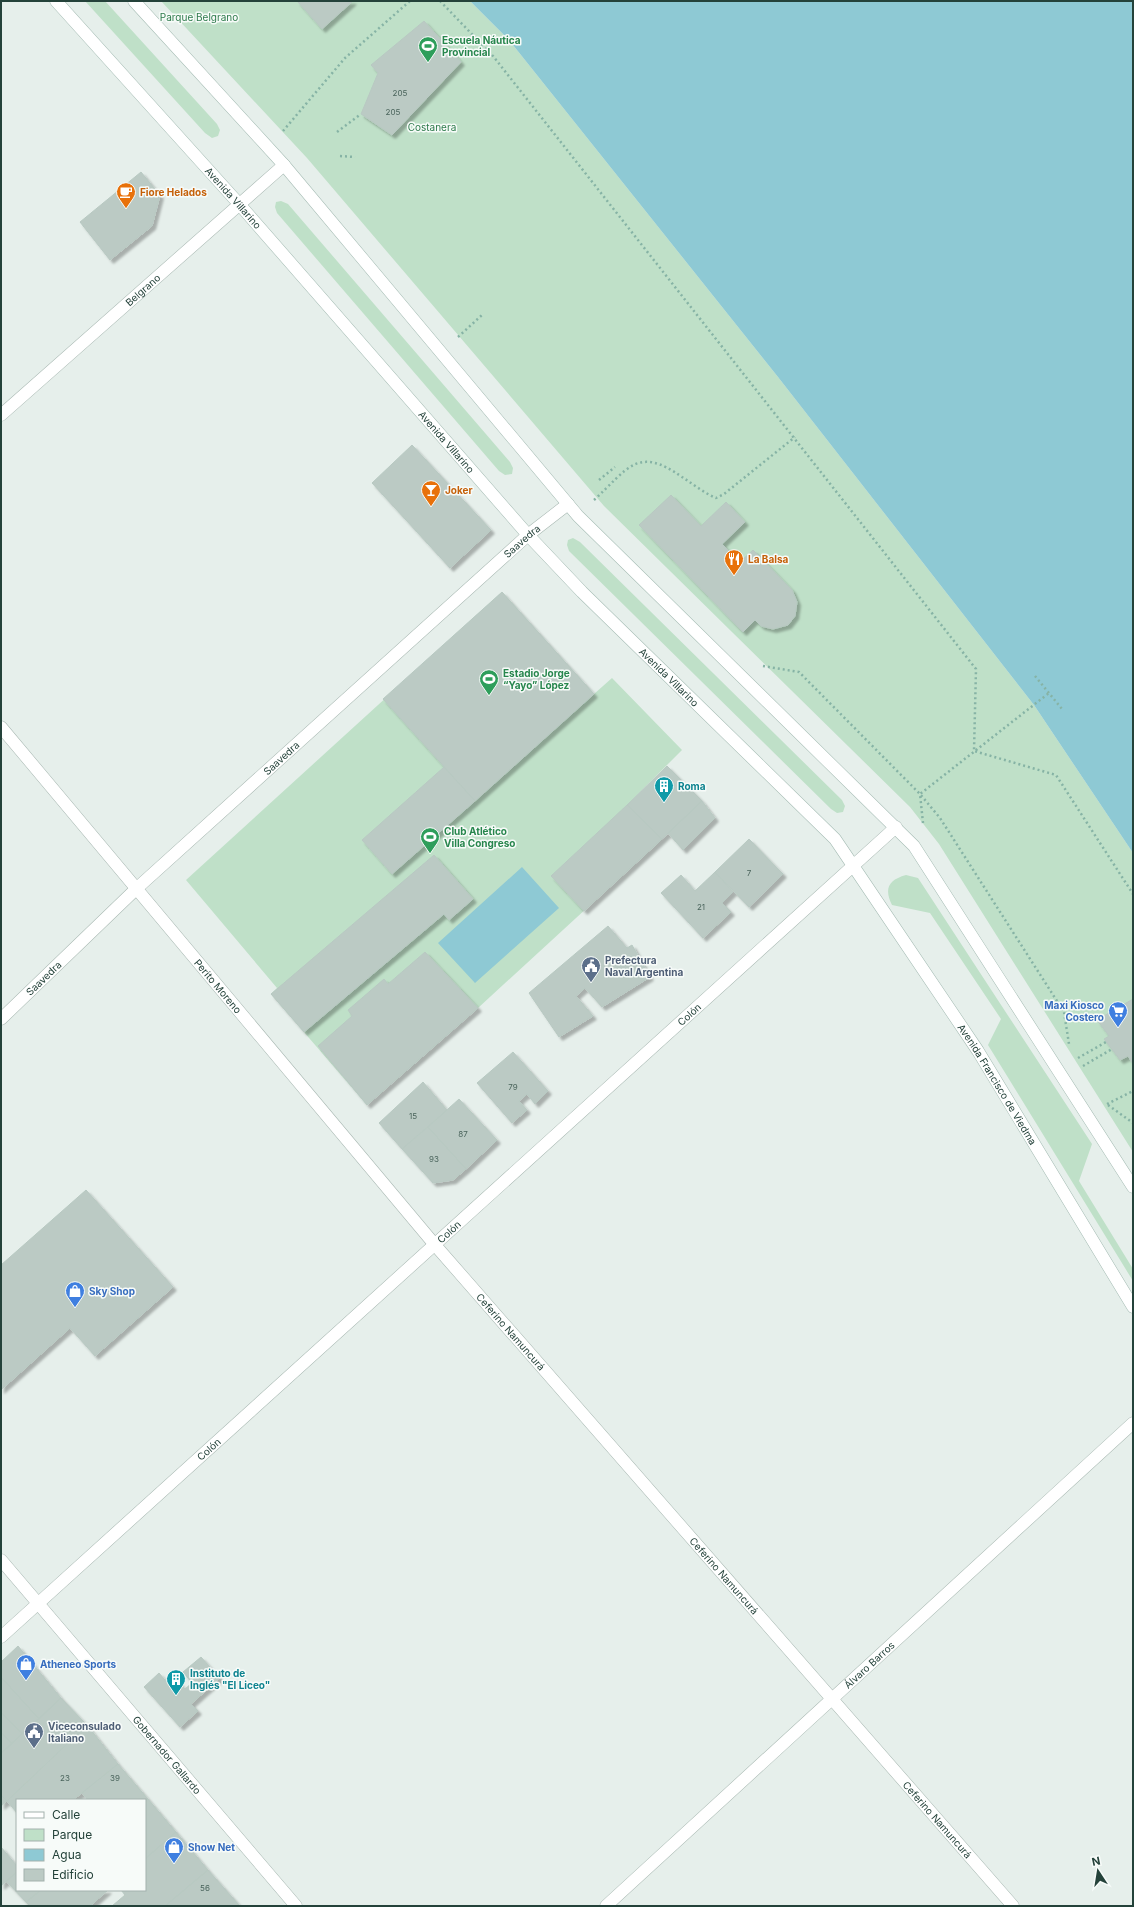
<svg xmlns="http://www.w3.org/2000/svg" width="1134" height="1907" viewBox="0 0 1134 1907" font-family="Inter,sans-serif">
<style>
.green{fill:#bfe0c8}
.water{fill:#8ec9d4}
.building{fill:#bbcac4;stroke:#b8c9c2;filter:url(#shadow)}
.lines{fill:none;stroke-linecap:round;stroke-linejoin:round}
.minor-casing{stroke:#a8b8b2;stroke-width:13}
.secondary-casing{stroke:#a4bbb3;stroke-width:13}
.path{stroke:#86b3a5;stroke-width:2.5;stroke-dasharray:2 3;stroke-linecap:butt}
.minor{stroke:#fff;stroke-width:12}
.secondary{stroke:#fff;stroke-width:12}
.labels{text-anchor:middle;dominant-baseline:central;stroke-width:3;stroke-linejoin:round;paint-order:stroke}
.number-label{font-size:8px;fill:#4a645c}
.park-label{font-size:10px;fill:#2d7a4b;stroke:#f7fbf9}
.leisure-label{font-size:10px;font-weight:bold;fill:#27864d;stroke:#f7fbf9;text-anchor:start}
.food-label{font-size:10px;font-weight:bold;fill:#c56008;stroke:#f7fbf9;text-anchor:start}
.street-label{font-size:10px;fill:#24423a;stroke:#f7fbf9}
.culture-label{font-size:10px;font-weight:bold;fill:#0d838f;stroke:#f7fbf9;text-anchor:start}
.service-label{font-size:10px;font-weight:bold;fill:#4e5e75;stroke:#f7fbf9;text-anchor:start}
.shop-label{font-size:10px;font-weight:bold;fill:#366cbe;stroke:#f7fbf9;text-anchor:start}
</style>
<defs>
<filter id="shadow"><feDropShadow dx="3.5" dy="3.5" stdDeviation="1" flood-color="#0004"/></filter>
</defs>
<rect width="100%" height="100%" fill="#e6efeb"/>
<path class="green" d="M85,1H105L217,124L220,130L218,136L212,138L205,133Z
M161,1H470L509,40L778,377L1034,705L1133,853V1152L939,844L910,807L604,506L307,158Z
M281,201L288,204L510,462L513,468L512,474L505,475L499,471L277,213L275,207L276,202Z
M573,538L580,542L842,800L845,806L843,812L837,813L831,809L569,551L567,545L568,540Z
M502,592L594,694L612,678L682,750L627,805L662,839L478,1008L367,1105L271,994L277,988L186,880Z
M906,875L918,878L1092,1144L1079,1181L1133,1269V1281L988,1045L1001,1019L930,913L892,905C884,889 888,880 906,875Z"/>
<path class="water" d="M470,1H1133V853L1034,705L778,377L509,40Z
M522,867L559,908L475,983L438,943Z"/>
<path class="building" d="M297,1H353L322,29Z
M424,21L461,62L392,135L361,114L378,73L371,65Z
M141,172L160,195L152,226L110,260L80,222Z
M412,445L491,530L450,568L372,483Z
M671,495L701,526L726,502L745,522L722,544L740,562L753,550L792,590L797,602L795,616L788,625L773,629L761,626L755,620L743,632L639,525Z
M502,592L594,694L475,801L383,699Z
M667,766L702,801L662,839L627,805Z
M444,767L475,801L392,874L362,840Z
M702,801L715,818L683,850L668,833Z
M627,805L662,839L584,911L551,876Z
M749,839L783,874L749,907L715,872Z
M434,855L473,899L449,920L444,914L304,1032L271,994Z
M715,872L733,892L722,903L731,912L703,938L661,893L681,875L695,891Z
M608,926L627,948L632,945L650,977L602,1007L585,988L576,996L593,1016L559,1037L529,993Z
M425,952L478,1008L367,1105L318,1046L352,1016L348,1010L384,979L388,984Z
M1133,999V1064L1128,1056L1120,1060L1104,1039L1109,1036L1097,1020Z
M513,1052L548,1091L535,1104L527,1094L519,1101L527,1110L512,1123L477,1083Z
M423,1082L447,1110L402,1149L379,1123Z
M459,1099L497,1140L466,1169L428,1127Z
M428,1127L466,1169L453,1180L433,1183L402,1149Z
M86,1190L173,1287L95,1356L70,1328L1,1390V1265Z
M18,1646L61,1698L39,1719L1,1677V1662Z
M201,1657L220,1678L191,1704L198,1711L180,1727L144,1687L159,1673L170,1686L177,1680L185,1689L192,1683L183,1672Z
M1,1677L39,1719L22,1734L1,1712Z
M61,1698L87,1725L7,1801L1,1795V1753Z
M1,1712L22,1734L12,1744L1,1732Z
M87,1725L118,1764L73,1800H17V1813L7,1801Z
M1,1732L12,1744L1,1753Z
M118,1764L148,1799L145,1801L88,1800L82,1793Z
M1,1795L7,1801L1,1806Z
M148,1799L176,1832L145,1859V1801Z
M176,1832L208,1870L165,1906H112L125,1895L121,1890H145V1859Z
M1,1847L17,1866V1872L1,1886Z
M208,1870L240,1906H165Z
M17,1872V1890H41L26,1902L6,1881Z
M41,1890H108L90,1906H30L26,1902Z"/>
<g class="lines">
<defs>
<g id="minor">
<path id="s1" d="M1,415L284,165"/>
<path id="s2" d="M1,727L435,1245L1013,1906"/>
<path id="s3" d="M1,1019L136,889L528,535L568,504"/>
<path id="s4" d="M1,1560L296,1906"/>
<path id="s5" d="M1,1637L896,827"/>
<path id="s6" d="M606,1906L1133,1423"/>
</g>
<g id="secondary">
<path id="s7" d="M56,1L240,205L528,535L582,592L835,839L978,1051L1133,1307"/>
<path d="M134,1L284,165L578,516L914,846L1133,1187"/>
</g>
</defs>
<use href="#minor" class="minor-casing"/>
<use href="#secondary" class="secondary-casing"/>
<path class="path" d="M440,1L493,56L976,669L974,751L1056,775L1133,894
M283,131L345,58L410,1
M337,132L361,114
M340,156L355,157
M458,337L482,315
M599,480L615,467
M594,500C628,469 637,445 682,477C693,484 704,493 716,498L724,494L795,437
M763,666L799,672L920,794L940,818L1064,1012L1069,1044
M1035,676L1062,709
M923,823L920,794L1049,693
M1078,1058L1106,1042
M1083,1066L1112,1049
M1107,1104L1133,1091
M1108,1105L1133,1123"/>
<use href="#minor" class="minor"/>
<use href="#secondary" class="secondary"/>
</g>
<defs>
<symbol id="stadium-pin" viewBox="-11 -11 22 30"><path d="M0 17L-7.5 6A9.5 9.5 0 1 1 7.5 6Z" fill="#2e9e5b" stroke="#f7fbf9"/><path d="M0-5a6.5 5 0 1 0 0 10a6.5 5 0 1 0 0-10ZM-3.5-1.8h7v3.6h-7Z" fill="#fff"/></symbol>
<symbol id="cafe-pin" viewBox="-11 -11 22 30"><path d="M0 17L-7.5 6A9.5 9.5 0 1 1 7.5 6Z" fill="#e8710a" stroke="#f7fbf9"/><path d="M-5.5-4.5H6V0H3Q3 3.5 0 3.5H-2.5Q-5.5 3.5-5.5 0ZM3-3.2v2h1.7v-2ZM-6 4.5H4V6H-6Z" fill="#fff"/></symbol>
<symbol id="bar-pin" viewBox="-11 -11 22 30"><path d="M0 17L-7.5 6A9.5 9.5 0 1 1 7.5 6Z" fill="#e8710a" stroke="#f7fbf9"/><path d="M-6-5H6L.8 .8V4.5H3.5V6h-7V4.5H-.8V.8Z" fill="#fff"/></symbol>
<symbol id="restaurant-pin" viewBox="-11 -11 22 30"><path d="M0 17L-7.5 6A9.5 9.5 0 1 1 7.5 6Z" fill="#e8710a" stroke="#f7fbf9"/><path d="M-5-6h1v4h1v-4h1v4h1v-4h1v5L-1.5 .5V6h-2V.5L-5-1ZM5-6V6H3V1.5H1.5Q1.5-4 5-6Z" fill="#fff"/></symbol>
<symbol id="building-pin" viewBox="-11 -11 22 30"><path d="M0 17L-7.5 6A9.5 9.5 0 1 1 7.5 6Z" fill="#0f9aa8" stroke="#f7fbf9"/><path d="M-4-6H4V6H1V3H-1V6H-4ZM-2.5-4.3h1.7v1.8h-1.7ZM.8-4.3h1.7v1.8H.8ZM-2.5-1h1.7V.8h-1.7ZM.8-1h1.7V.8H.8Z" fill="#fff"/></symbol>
<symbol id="civic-pin" viewBox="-11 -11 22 30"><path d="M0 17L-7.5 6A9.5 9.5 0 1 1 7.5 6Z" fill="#5c6f8a" stroke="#f7fbf9"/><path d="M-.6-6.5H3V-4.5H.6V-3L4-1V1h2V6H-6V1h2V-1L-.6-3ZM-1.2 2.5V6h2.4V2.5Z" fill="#fff"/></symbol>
<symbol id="supermarket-pin" viewBox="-11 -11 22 30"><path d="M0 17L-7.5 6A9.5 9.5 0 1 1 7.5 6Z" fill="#3f7fe0" stroke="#f7fbf9"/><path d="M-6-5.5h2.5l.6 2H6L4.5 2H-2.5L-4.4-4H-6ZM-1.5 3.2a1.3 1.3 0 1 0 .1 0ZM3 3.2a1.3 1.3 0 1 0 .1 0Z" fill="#fff"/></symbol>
<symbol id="shop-pin" viewBox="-11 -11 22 30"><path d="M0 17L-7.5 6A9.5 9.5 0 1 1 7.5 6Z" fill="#3f7fe0" stroke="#f7fbf9"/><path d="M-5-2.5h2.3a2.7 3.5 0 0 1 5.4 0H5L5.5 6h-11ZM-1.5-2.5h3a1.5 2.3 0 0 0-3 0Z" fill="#fff"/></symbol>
</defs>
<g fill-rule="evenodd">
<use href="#stadium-pin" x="417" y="35" width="22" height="30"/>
<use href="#cafe-pin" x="115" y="181" width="22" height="30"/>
<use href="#bar-pin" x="420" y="479" width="22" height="30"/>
<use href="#restaurant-pin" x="723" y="548" width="22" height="30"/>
<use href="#stadium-pin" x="478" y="668" width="22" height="30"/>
<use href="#building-pin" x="653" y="775" width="22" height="30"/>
<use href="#stadium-pin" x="419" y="826" width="22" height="30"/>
<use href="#civic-pin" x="580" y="955" width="22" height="30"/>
<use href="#supermarket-pin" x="1107" y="1000" width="22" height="30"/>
<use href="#shop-pin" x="64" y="1280" width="22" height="30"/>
<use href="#shop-pin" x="15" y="1653" width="22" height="30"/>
<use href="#building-pin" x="165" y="1668" width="22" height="30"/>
<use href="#civic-pin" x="23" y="1721" width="22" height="30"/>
<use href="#shop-pin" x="163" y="1836" width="22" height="30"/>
</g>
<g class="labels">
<g class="number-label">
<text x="400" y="93">205</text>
<text x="393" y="112">205</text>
<text x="749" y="873">7</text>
<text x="701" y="907">21</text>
<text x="513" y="1087">79</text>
<text x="413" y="1116">15</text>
<text x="463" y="1134">87</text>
<text x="434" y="1159">93</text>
<text x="65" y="1778">23</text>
<text x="115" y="1778">39</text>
<text x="205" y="1888">56</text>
</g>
<g class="park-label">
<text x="199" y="17">Parque Belgrano</text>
<text x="432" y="127">Costanera</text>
</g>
<g class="leisure-label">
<text x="442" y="40">Escuela Náutica<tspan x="442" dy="12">Provincial</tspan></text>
<text x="503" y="673">Estadio Jorge<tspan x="503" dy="12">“Yayo” López</tspan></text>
<text x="444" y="831">Club Atlético<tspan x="444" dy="12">Villa Congreso</tspan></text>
</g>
<g class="food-label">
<text x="140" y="192">Fiore Helados</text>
<text x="445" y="490">Joker</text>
<text x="748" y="559">La Balsa</text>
</g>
<g class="street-label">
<text stroke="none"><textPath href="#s7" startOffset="265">Avenida Villarino</textPath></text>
<text stroke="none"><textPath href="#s1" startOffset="189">Belgrano</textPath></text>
<text stroke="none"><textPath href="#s7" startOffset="589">Avenida Villarino</textPath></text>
<text stroke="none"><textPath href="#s3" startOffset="707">Saavedra</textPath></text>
<text stroke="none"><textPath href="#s7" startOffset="913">Avenida Villarino</textPath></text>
<text stroke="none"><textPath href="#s3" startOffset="383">Saavedra</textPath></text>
<text stroke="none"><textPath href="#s3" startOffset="59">Saavedra</textPath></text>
<text stroke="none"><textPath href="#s2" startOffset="338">Perito Moreno</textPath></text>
<text stroke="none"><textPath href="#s5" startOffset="928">Colón</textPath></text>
<text stroke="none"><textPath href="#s7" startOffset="1439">Avenida Francisco de Viedma</textPath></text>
<text stroke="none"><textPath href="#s5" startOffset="604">Colón</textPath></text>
<text stroke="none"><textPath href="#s2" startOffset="791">Ceferino Namuncurá</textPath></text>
<text stroke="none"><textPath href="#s5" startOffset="280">Colón</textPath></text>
<text stroke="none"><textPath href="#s2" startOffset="1115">Ceferino Namuncurá</textPath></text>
<text stroke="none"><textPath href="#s6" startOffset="357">Álvaro Barros</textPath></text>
<text stroke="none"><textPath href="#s4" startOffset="256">Gobernador Gallardo</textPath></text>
<text stroke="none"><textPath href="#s2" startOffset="1439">Ceferino Namuncurá</textPath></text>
</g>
<g class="culture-label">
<text x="678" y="786">Roma</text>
<text x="190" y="1673">Instituto de<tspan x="190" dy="12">Inglés "El Liceo"</tspan></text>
</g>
<g class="service-label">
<text x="605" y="960">Prefectura<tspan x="605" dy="12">Naval Argentina</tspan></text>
<text x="48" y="1726">Viceconsulado<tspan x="48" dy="12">Italiano</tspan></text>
</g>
<g class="shop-label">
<text x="1104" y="1005" text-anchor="end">Maxi Kiosco<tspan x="1104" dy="12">Costero</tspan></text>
<text x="89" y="1291">Sky Shop</text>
<text x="40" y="1664">Atheneo Sports</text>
<text x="188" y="1847">Show Net</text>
</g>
</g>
<rect width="1134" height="1907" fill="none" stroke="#24423a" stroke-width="4"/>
<rect x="16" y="1799" width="130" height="92" fill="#f7fbf9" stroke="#a3b1ad"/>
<rect x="24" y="1812" width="20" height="6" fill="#ffffff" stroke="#a3b1ad"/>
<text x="52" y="1819" font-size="12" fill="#24423a">Calle</text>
<rect x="24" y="1829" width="20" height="12" fill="#bfe0c8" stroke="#a3b1ad"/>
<text x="52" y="1839" font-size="12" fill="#24423a">Parque</text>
<rect x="24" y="1849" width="20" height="12" fill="#8ec9d4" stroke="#a3b1ad"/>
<text x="52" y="1859" font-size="12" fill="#24423a">Agua</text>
<rect x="24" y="1869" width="20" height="12" fill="#bbcac4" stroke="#a3b1ad"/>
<text x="52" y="1879" font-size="12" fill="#24423a">Edificio</text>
<g transform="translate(1098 1871) rotate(348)" stroke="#f7fbf9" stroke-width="3" paint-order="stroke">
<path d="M0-3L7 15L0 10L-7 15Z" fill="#24423a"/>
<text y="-6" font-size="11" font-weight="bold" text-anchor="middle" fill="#24423a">N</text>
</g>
</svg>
